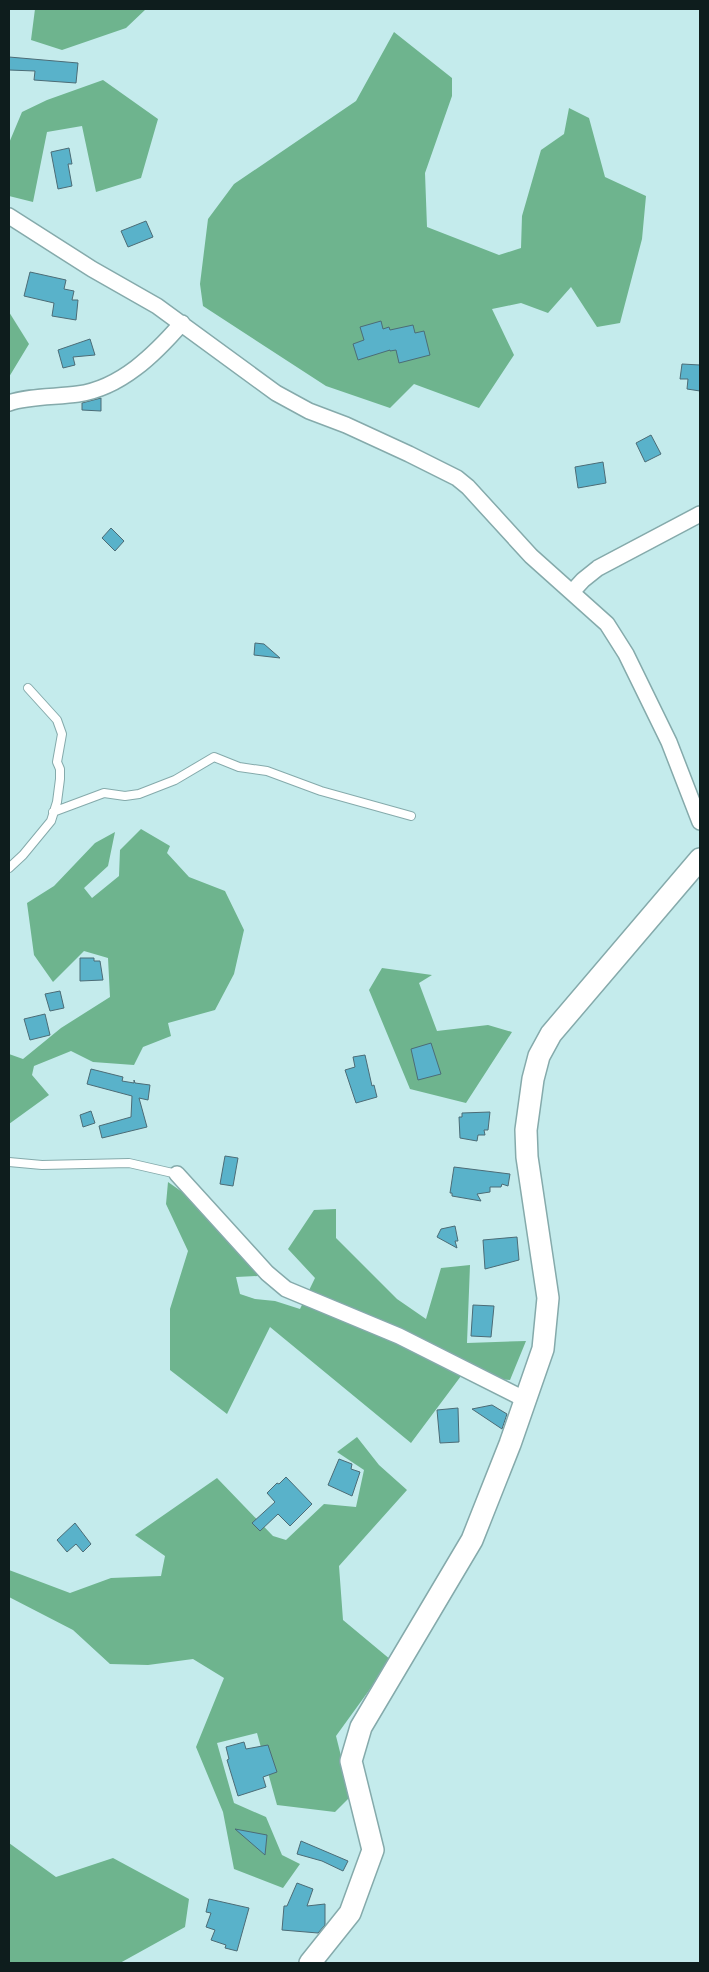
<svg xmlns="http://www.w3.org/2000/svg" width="709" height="1972" viewBox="0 0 709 1972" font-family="Raleway,sans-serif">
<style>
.forest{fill:#6eb48e}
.building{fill:#59b2ca;stroke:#4c6c76}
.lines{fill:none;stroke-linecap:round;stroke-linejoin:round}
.lane-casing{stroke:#85aaab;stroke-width:10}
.street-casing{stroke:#85aaab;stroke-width:18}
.secondary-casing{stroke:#85aaab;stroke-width:24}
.lane{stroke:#fff;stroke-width:8}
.street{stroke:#fff;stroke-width:15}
.secondary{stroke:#fff;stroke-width:21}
</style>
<rect width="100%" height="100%" fill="#c4ebec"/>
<path class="forest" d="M35,9H146L126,28L62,50L31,40Z
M394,32L452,78V96L425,173L427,227L499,255L521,248L522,216L541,150L564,134L569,108L589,118L605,177L646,196L642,239L620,323L597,327L571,287L548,313L521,303L492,309L514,355L479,408L414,384L390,408L326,386L203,306L200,284L208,219L234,184L356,101Z
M103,80L158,119L141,178L96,192L82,126L47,132L33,202L9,196V143L22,112L47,100Z
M9,312L29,344L9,377Z
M141,829L170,846L167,853L189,877L225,891L244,930L234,974L215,1010L168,1023L171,1036L143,1047L134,1065L93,1062L71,1051L34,1066L32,1075L49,1095L9,1124V1054L23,1059L61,1028L110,997L108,958L84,951L53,982L34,955L27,903L54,886L95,843L115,832L108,866L84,888L92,898L119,876L120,850Z
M382,968L432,975L419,983L437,1031L488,1025L512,1032L466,1103L410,1089L369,990Z
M168,1182L215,1215L258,1276L236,1277L240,1294L255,1299L275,1301L300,1309L315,1278L288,1249L314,1210L336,1209V1238L397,1299L426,1319L441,1268L470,1265L467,1343L526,1341L510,1380L461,1376L411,1443L270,1327L227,1414L170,1370V1309L188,1251L166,1204Z
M357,1437L379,1465L407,1490L339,1566L343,1620L391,1660L336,1736L351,1796L335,1812L277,1805L257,1733L217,1743L234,1803L266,1817L282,1855L300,1864L283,1888L234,1869L223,1812L196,1747L224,1678L193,1659L148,1665L110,1664L73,1630L9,1597V1570L70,1593L111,1578L161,1576L165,1556L135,1535L217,1478L273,1536L286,1540L324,1504L356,1507L364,1470L337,1452Z
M9,1843L56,1877L113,1858L189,1899L185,1927L120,1963H9Z"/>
<path class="building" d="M9,57L78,63L76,83L34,80L35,71L9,70Z
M69,148L72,164H68L72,186L58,189L51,152Z
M146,221L153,237L128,247L121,231Z
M30,272L66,280L64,289L74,291L72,300H78L76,320L52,316L54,303L24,296Z
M381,321L383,329L389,327L390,330L413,325L415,333L424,331L430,355L399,363L396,350L390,351V350L358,360L353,344L364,340L360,327Z
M90,339L95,355L73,357L75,365L63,368L58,350Z
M682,364L700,365V391L687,389L688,379H680Z
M101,398V411L82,410V403Z
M651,435L661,454L645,462L636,443Z
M603,462L606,483L578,488L575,467Z
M111,528L124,541L115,551L102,538Z
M255,643L264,644L280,658L254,655Z
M80,958H94V961H100L103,980L80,981Z
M60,991L64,1008L50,1011L45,994Z
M45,1014L50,1035L30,1040L24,1019Z
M431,1043L441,1074L418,1080L411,1049Z
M365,1055L372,1086L374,1085L377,1097L356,1103L345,1070L355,1067L353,1057Z
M91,1069L123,1077L122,1081L134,1083V1080L135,1083L150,1085L148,1100L139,1098L147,1127L102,1138L99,1126L131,1117L132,1096L87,1084Z
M91,1111L95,1123L83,1127L80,1115Z
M490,1112L488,1130H484L485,1135H478L477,1141L460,1138L459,1117H462V1113Z
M225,1156L238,1158L233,1186L220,1184Z
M454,1167L510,1174L508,1186L502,1184L501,1187H490V1192L477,1194L481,1201L452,1196V1193H450Z
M455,1226L458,1241H455L457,1248L437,1237L441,1229Z
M517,1237L519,1260L485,1269L483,1240Z
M473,1305L494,1306L491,1337L471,1336Z
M492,1405L507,1414L502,1429L472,1409Z
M458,1408L459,1442L440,1443L437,1410Z
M339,1459L352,1464L351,1469L360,1472L352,1496L328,1485Z
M286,1477L312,1504L290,1526L278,1514L260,1531L252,1523L275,1502L267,1493L277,1483L279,1484Z
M75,1523L91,1544L83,1552L76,1544L67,1552L57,1540Z
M244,1742L246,1749L268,1745L277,1772L263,1777L266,1787L238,1796L227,1760L229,1759L226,1747Z
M235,1829L267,1835L265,1855Z
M301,1841L348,1861L343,1871L322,1861L297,1854Z
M297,1883L313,1889L307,1906L325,1904V1925L318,1933L282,1930L284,1906H287Z
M209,1899L249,1908L237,1951L225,1948L226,1945L211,1940L215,1930L206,1927L211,1913L206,1912Z"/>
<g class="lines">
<defs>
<path id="lane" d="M53,812L104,793L125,796L139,794L175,780L214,757L239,767L267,771L321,791L411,816
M9,868L23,855L51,821L57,802L60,779V769L57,762L62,734L57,720L28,688
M9,1162L42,1165L129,1163L177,1174"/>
<path id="street" d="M9,216L92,269L157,306L276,393L309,411L346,425L409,454L457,478L468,487L531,556L607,624L626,654L669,742L700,822
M9,403C27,396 58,397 78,394C121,388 155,354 182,323
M572,592L583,580L598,568L700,514
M177,1174L267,1273L286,1289L399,1336L526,1400"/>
<path id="secondary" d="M310,1963L350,1913L373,1850L351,1761L361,1727L472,1540L510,1444L543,1349L548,1298L527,1157L526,1130L533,1079L539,1056L551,1034L700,859"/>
</defs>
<use href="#lane" class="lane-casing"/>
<use href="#street" class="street-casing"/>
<use href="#secondary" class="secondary-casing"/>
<use href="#lane" class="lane"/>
<use href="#street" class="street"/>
<use href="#secondary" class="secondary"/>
</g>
<rect width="709" height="1972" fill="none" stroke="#0e1d1d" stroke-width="20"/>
</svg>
